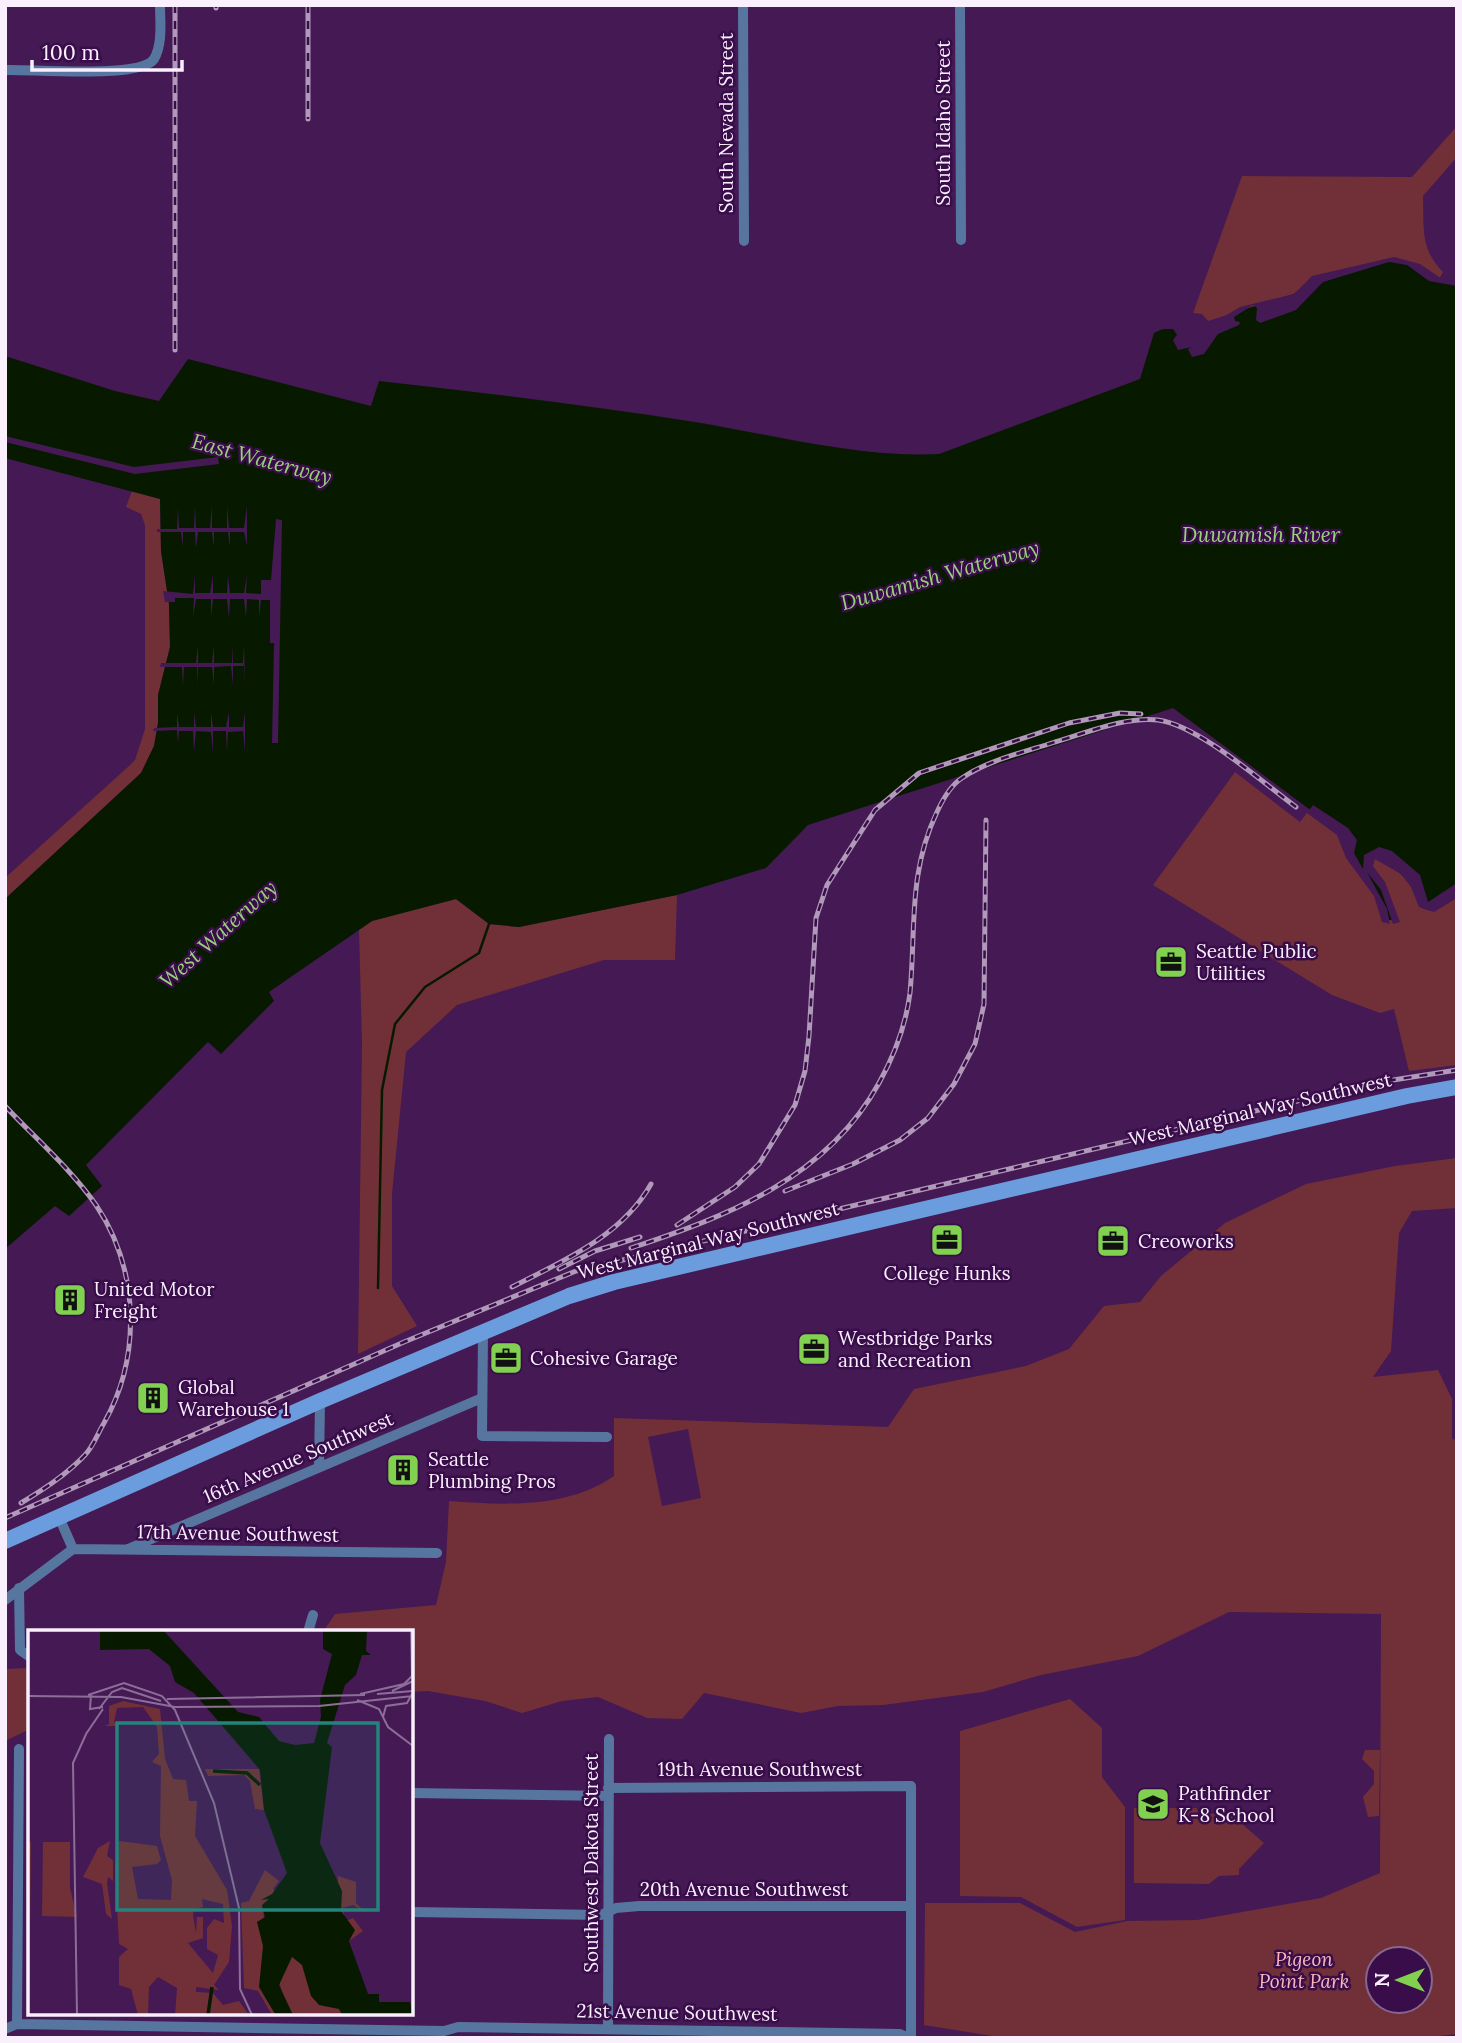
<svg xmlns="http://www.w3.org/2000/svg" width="1462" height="2043" viewBox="0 0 1462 2043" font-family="Lora,serif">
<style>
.green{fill:#713037;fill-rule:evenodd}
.water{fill:#071a00}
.pier{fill:#441954}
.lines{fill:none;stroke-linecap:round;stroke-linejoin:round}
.stream{stroke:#071a00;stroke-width:2.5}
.minor{stroke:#57769f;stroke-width:10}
.secondary{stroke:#6b9dde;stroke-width:16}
.rail-casing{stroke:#b099b9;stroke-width:5}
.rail{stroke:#390d49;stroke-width:2.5;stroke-dasharray:8;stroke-linecap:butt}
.labels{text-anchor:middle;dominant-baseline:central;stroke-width:5;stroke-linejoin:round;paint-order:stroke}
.street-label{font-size:19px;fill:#f9effd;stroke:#390d49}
.poi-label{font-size:19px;fill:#f9effd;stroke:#390d49;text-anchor:start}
.park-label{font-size:19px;font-style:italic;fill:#fbb7bb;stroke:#390d49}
.water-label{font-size:21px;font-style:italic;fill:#99d17a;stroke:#390d49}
.inset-river{fill:none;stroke:#071a00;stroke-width:3.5}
.inset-road{fill:none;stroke:#8c6f98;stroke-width:2}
.view{fill:#26827c;fill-opacity:0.15;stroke:#26827c;stroke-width:3.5}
.inset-edge{fill:none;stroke:#f9effd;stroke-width:3.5}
</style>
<rect width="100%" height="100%" fill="#441954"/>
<path class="green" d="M1457,126V157L1423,196C1424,227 1420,249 1443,272L1438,281L1294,294L1208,321L1202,314L1193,313L1242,176L1412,177Z
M132,491L160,499L161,551L169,604L170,647L158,695V723L154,746L141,773L5,899V878L129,766L135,760L145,729V525L141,514L126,507Z
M1235,772L1300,822L1309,810L1332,826L1370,868L1372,856L1457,893V1065L1409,1071L1394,1009L1380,1013L1332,995L1153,885Z
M677,895L675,960H604L457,1005L406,1052L392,1194V1286L417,1326L358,1354L362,1044L359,930L372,921L456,899L489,924L519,927Z
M1457,1158V1208L1412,1211L1399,1233L1391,1351L1373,1377L1438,1370L1452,1399V1439L1457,1440V2034L1420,2038H1005L924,2025L925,1903H1020L1075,1932L1127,1921L1197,1920L1321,1898L1380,1873L1381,1614L1229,1612L1138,1656L1041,1675L983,1692L883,1705L838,1706L801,1713L704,1693L682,1719L647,1718L598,1697L562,1701L522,1713L485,1701L428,1691L411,1692V1632H323L335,1614L436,1605L446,1562L449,1501C505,1505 566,1509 614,1476V1418L888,1427L914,1389L1026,1366L1069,1349L1104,1306L1140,1302L1161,1276L1225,1223L1306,1184L1395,1166ZM688,1429L701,1498L662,1506L648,1437ZM1378,1959H1420V2001H1378Z
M30,1668V1729L5,1741V1669Z
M1070,1699L1102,1728V1777L1125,1807V1920L1077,1927L1021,1897L960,1896V1731Z
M1365,1750H1380L1379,1816L1368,1817L1363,1797L1374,1784V1771L1362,1759Z
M1134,1808H1197L1198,1814L1241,1813V1823L1264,1843L1239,1869V1875L1219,1876L1209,1884L1134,1883Z"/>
<path class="water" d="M1393,260L1420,267L1438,281L1457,285V893L1427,909L1414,885L1378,855L1369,866L1382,884L1396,921L1384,919L1382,909L1340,832L1173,708L808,825L766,868L677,895L519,927L489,924L456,899L372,921L269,992L274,1001L221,1054L208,1042L86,1165L102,1186L69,1216L55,1206L5,1249V899L141,773L154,746L158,723V695L170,647L169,604L161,551L160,499L5,458V356L115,391L159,401L188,359L371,406L379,381C487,393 594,406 701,423C778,436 860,458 939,454L1140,379L1154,333L1163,329H1173L1177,335L1173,340L1178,350L1206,344L1212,328L1242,310L1294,294L1311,279Z"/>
<path class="pier" d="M1394,257L1420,264L1445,281H1457V286L1429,281L1407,265L1389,262L1323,282L1296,310L1260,323L1256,320L1257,308L1253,305L1234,317L1235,321L1240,322L1239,325L1218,334L1204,354L1192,357L1188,349L1208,339L1210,325L1240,307L1294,294L1312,276Z
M5,436L134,467L218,457L219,464L135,474L5,442Z
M195,506L196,528H210L212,506V528H227V506L229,528H244L247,506V546L244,532H230V547L228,532H214V547L212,532H198L196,548L195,532H183V547L181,532H157V529H177L178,508L179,528H194Z
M276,519L282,520L278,743H272L274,643H270V600H261L259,617V600L247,599L246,617L244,599H230L229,618L227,599H213L211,617V599H196L193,617L194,598H175V602H165L163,591L193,594L195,575V593H210L213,575V593H227L228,576L230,593H244L247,575L246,593L261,594V580H271Z
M244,644L245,685L244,666H233V685L231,666L214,667V685L212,667H198V685L197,667H184L183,686L182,667H160L161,663H196L198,645V663H212L214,645V663H232L233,645V663H243Z
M229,712V727H243L245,712V752L243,731L228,732L227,752L226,731H213V753L211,732L196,731L194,752L193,731H179L178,743L177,730L153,731L154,728L177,727V713L179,727H194V713L196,727H211V713L213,727H226Z
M1313,805L1348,828L1357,840L1354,853L1363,869L1364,855L1379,847L1392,851L1420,875L1428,902L1457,883V898L1434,912L1424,909L1419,907L1411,887L1401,874L1375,859L1373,866L1385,882L1400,922L1393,924L1381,890L1367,872L1387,909L1390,924L1382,922L1374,896L1346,858L1337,835L1307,813Z"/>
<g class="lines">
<path class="stream" d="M378,1288L382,1090L395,1024L425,987L479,953L489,924"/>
<path class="minor" d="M743,5L744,241
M960,5L961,240
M5,70C32,69 141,79 154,59C163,44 160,21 160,5
M483,1332L482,1436L607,1437
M319,1467L320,1401
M59,1517L73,1549
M73,1549L437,1553
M128,1549L482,1398
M19,1588L20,1650L30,1657
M5,1600L73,1549
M308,1632L313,1615
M608,1788L911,1786V2038
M411,1793L609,1796
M411,1912L601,1915L616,1908L639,1906H911
M17,2024L19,1749
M608,2028L609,1739
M5,2029L17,2024L444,2031L458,2027L900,2034L909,2038"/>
<path class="secondary" d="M5,1541L320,1401L569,1296L614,1282L1407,1096L1457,1087"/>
<defs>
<path id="rail" d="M175,5V350
M216,5V8
M308,5V119
M5,1106C35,1138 71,1169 96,1205C139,1269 142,1356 104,1423C98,1433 93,1447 85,1455C66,1475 44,1489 21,1503
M785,1191L853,1164L900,1140L928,1118L954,1084L975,1044L984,1004L986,820
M677,1225L735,1187L759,1164L795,1105L805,1071L809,1036L816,918L827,885L875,810L919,773L1069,723L1120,713L1141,714
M631,1248C728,1216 827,1178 879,1083C894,1056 906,1024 910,993C916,928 908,873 937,812C942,801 951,785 962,778C988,760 1025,752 1055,742C1086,733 1126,716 1158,720C1198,725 1262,782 1296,807
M559,1269L595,1251L640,1237
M512,1287C563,1261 622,1236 651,1184
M5,1518L404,1342L576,1271L1374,1083L1457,1070"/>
</defs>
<use href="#rail" class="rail-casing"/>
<use href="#rail" class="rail"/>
</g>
<defs>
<symbol id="office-square" viewBox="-11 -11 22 22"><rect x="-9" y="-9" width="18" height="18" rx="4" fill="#81d050" stroke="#390d49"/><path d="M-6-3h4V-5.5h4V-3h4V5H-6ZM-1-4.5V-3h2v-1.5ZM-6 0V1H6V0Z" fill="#111"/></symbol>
<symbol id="building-square" viewBox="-11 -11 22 22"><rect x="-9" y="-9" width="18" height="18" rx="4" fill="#81d050" stroke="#390d49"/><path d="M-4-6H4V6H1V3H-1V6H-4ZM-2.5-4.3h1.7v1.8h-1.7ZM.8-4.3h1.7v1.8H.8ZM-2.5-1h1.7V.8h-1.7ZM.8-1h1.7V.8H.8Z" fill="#111"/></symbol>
<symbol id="school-square" viewBox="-11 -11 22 22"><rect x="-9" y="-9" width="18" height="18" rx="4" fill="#81d050" stroke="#390d49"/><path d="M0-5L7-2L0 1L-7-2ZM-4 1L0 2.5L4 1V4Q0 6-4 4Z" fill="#111"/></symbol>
</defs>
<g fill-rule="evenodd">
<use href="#office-square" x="1152" y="943" width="38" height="38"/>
<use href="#office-square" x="928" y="1221" width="38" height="38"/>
<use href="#office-square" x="1094" y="1222" width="38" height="38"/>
<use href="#building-square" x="51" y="1281" width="38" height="38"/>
<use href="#office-square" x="795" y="1330" width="38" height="38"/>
<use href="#office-square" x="487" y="1339" width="38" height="38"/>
<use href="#building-square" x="134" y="1379" width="38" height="38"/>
<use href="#building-square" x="384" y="1451" width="38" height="38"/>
<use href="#school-square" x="1134" y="1785" width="38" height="38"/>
</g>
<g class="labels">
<g class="street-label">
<text transform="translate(726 123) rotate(-90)">South Nevada Street</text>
<text transform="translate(943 123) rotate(-90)">South Idaho Street</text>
<text transform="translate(1260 1109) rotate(-13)">West Marginal Way Southwest</text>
<text transform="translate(708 1240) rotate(-14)">West Marginal Way Southwest</text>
<text transform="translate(298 1457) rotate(-23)">16th Avenue Southwest</text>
<text transform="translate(238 1533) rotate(1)">17th Avenue Southwest</text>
<text x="760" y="1769">19th Avenue Southwest</text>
<text transform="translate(591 1863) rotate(-90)">Southwest Dakota Street</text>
<text x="744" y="1889">20th Avenue Southwest</text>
<text transform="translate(677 2012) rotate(1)">21st Avenue Southwest</text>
</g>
<g class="poi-label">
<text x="1196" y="951">Seattle Public<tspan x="1196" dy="22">Utilities</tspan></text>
<text x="1138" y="1241">Creoworks</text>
<text x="947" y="1273" text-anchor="middle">College Hunks</text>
<text x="94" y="1289">United Motor<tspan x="94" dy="22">Freight</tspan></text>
<text x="838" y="1338">Westbridge Parks<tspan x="838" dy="22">and Recreation</tspan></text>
<text x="530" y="1358">Cohesive Garage</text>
<text x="178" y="1387">Global<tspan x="178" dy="22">Warehouse 1</tspan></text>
<text x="428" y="1459">Seattle<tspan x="428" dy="22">Plumbing Pros</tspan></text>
<text x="1178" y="1793">Pathfinder<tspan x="1178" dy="22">K-8 School</tspan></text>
</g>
<g class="park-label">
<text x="1304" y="1959">Pigeon<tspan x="1304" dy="22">Point Park</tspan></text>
</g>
<g class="water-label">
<text transform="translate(262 459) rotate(15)">East Waterway</text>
<text x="1261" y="534">Duwamish River</text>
<text transform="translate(940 575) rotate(-16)">Duwamish Waterway</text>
<text transform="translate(218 934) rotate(-42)">West Waterway</text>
</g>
</g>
<g transform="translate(28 1630)">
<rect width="385" height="385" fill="#441954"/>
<path d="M95,71L132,79L137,129L145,149L158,150L161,171H169L167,206L199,260L204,296L201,332L186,355L191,360L168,357V362L185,363L195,375L211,371L221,385H147L149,358L130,347L121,357L120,385H110L103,359L91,355V327L100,319L91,314L87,239L91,211L129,216L133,230L129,234L104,237L110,269L143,270L144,250L132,206L133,136L124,132L131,124L129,97L115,77L89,78L86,92L90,96H77L81,94V76ZM174,269L195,274L196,293L186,289L179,298V319L190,325L185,343L160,313L175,308V287H169L168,303L165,285L166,279L175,277ZM177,139H231L236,180L227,179L222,151L216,145L180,146ZM82,211L79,226L85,230V251L80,247L79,253L84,289L78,284L74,254L55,247L70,218ZM0,212H3L1,385H0ZM15,212H42V258L49,287L14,286ZM237,240L251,251L245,259L248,262L234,276L255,385H244L230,361L216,358L213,273L221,271ZM310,246L328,252V273L338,283L325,275L314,278L318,291L325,288L335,301L321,311L326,323L310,290ZM254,311L310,376L318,385H259L248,337Z" fill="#713037" fill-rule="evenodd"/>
<path d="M72,0H135L210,82L231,87L251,111L267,115L286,113L293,87L292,70L304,24L295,19V0H339L338,21L343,25H334L328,45L317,55L299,113L304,117L292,213L314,261L313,281L327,300L321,311L340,364H351V372H382L385,385H314L311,379L291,375L283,366L274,335L264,327L251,355L265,385L247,384L231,357L235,316L229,292L237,287L234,275L241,269L233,270L244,264L259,243L236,180L232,140L166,63L147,52L142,36L121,19L72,20Z" fill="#071a00"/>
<path class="inset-river" d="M185,141L219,143L232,155M180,385L184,357"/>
<path class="inset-road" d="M383,0L384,48M364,61L385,51M332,64L376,54L385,45M349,64L385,61M60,65L96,53L134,66L147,80L186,173L211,278L212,359L224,385M63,65L62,79L75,77M0,66L93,67L147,77L291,76L385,66M385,67V113M139,69L337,65M329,70L351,79L360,97L385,116M71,79L84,62L94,58L133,71M355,87L358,76L379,73L384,64M58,104L75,79M49,385L45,133L59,102"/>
<path class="view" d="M89,93H350V280H89Z"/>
<rect width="385" height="385" class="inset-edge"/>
</g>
<rect width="1462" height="2043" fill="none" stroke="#f9effd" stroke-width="14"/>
<g transform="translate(1399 1980) rotate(270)"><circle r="33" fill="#390d49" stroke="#866791" stroke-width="2"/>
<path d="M0-5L12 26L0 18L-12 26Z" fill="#81d050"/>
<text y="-10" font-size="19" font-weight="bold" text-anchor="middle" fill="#f9effd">N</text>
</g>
<path d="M32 60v10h150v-10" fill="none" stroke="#f9effd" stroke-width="3.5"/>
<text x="42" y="60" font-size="21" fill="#f9effd" stroke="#390d49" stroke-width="5" paint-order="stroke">100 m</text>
</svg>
